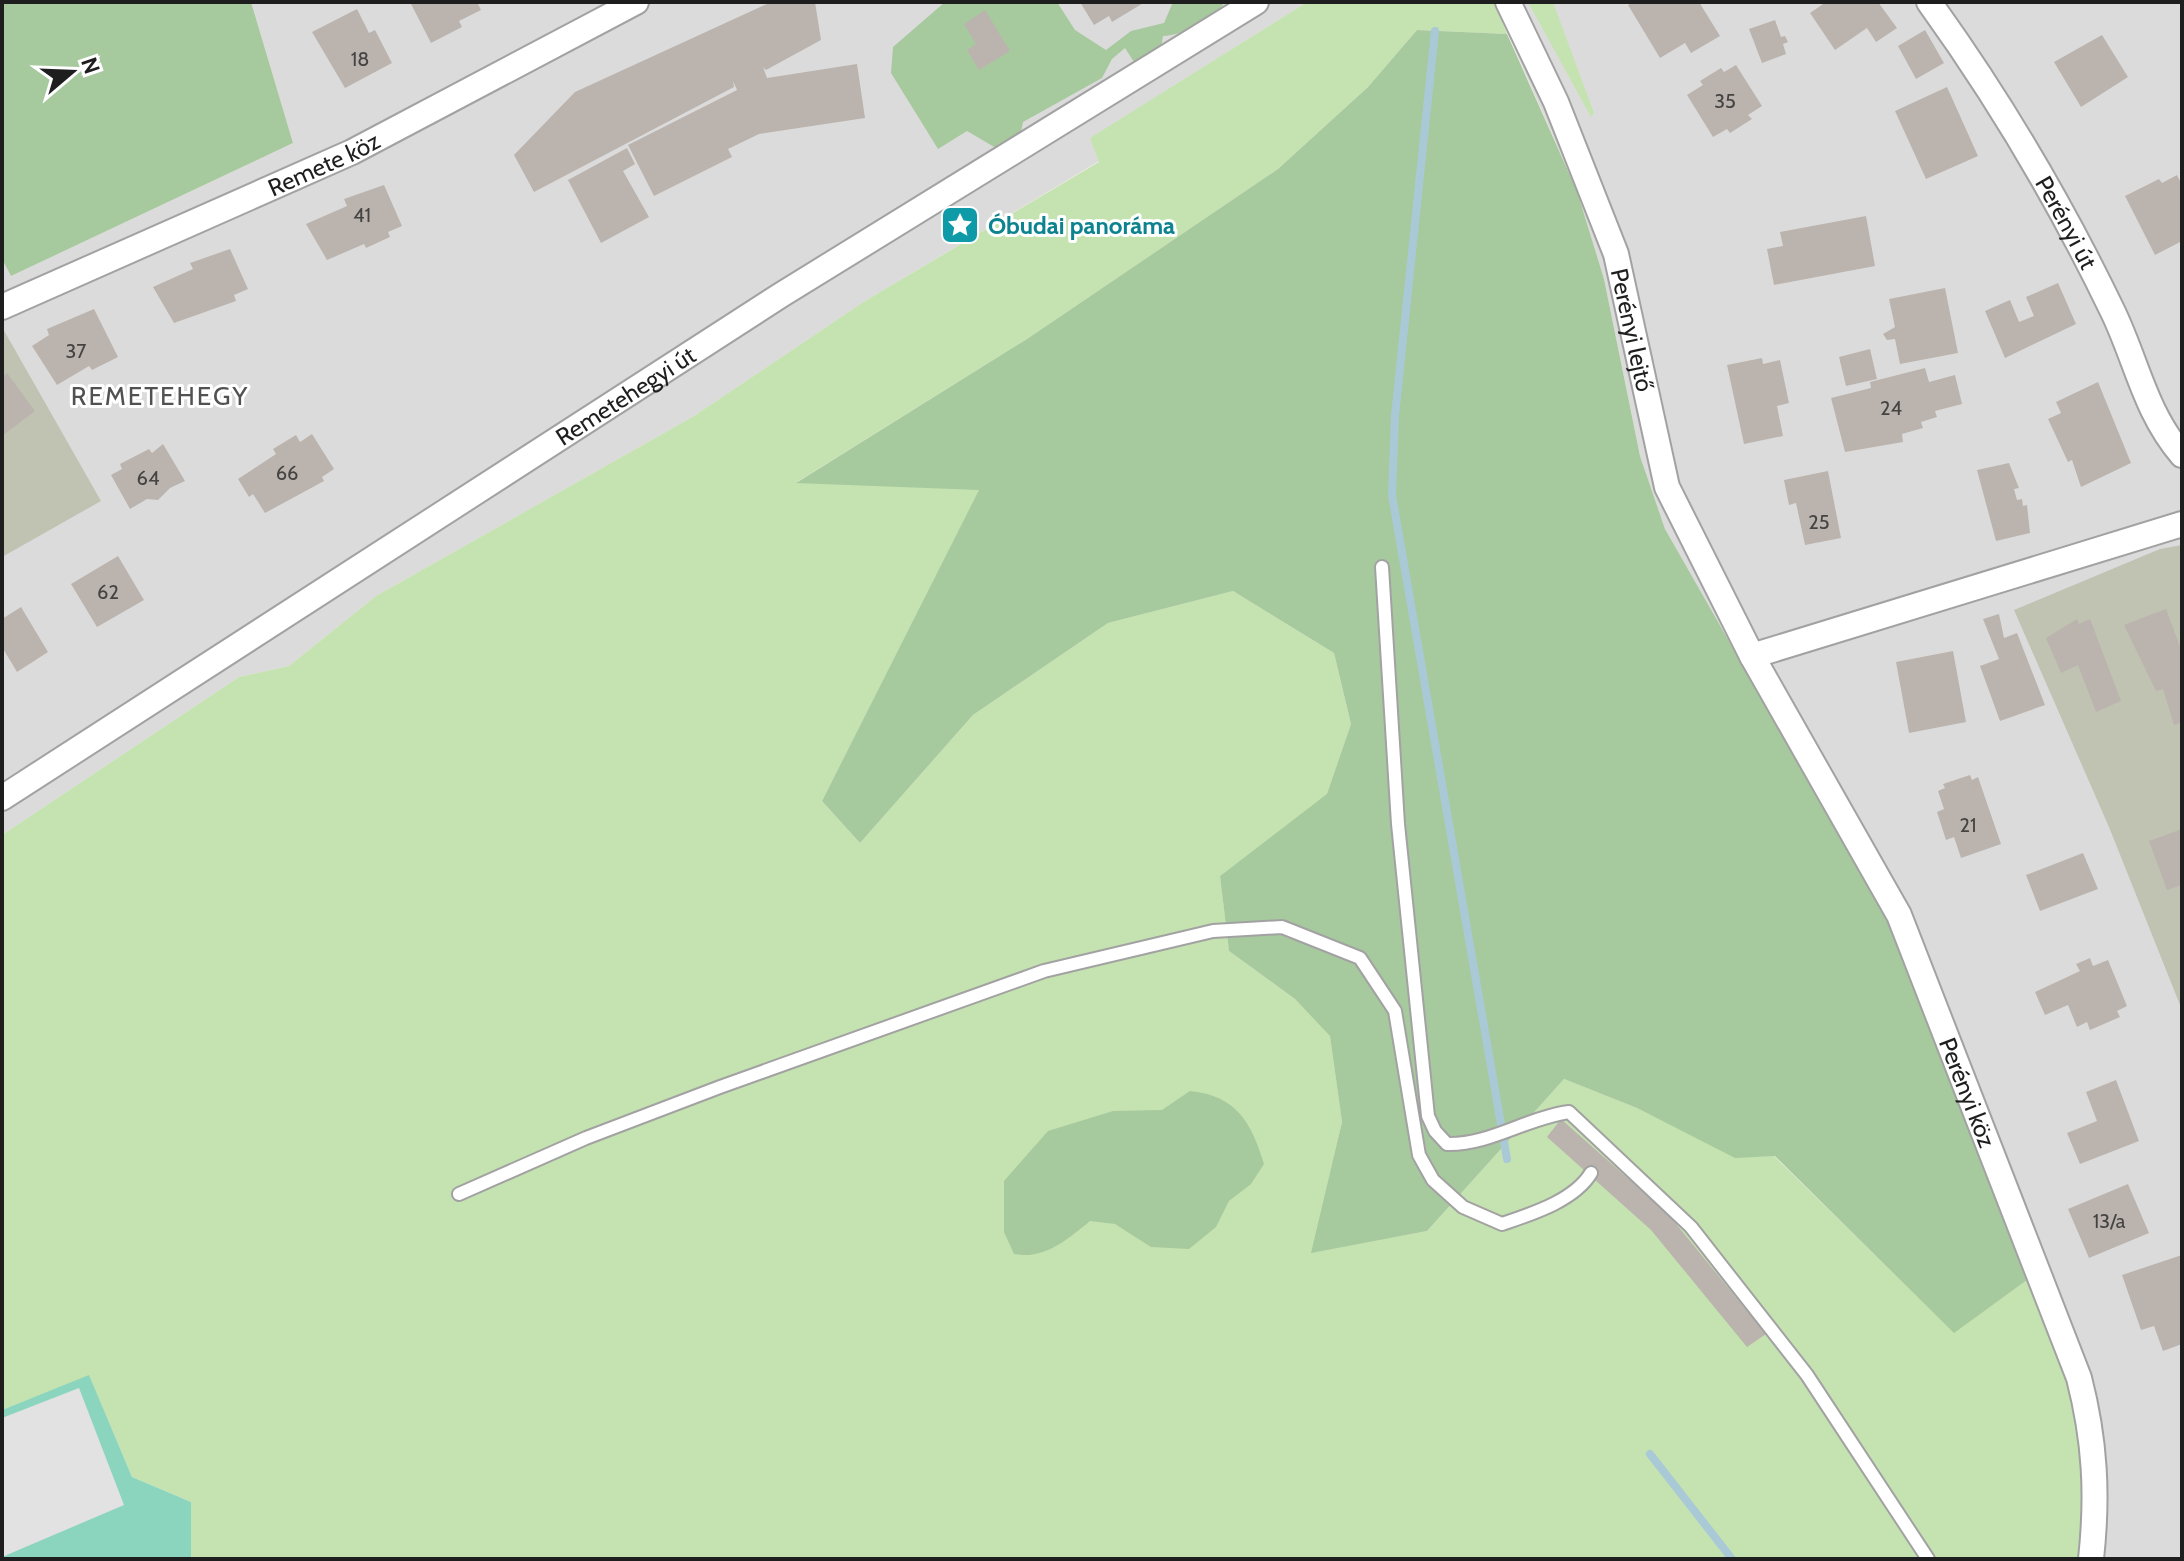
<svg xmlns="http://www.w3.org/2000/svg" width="2184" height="1561" viewBox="0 0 2184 1561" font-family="Cabin,sans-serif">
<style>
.residential{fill:#dcdbdb}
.construction{fill:#c0c2b2}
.grass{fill:#c5e3b0}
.forest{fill:#a7c99e}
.pitch{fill:#8bd5bf}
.parking{fill:#e2e2e2}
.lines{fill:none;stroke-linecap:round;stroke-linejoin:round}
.stream{stroke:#aac9d7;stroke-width:8}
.building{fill:#bbb4ae}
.service-casing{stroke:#a2a2a2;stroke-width:16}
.minor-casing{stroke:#a2a2a2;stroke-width:28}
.service{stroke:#fff;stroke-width:12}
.minor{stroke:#fff;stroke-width:24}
.labels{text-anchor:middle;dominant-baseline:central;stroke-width:6;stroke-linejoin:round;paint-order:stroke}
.number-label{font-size:20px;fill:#454442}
.street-label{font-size:24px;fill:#1e1e1e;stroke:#fff}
.culture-label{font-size:24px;font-weight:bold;fill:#0d838f;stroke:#fff;text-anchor:start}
.neighbourhood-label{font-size:26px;letter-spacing:2px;fill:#515151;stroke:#fff}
</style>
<rect width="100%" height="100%" fill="#eeece5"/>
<path class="residential" d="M251,2H1307L1091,138L1099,161L865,301L694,416L376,596L289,666L239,677L2,835V259L11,276L293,143Z
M1494,2H2182V1559H2079L2087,1467L2073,1399L1919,988L1665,529L1640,456L1604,279L1577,191Z"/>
<path class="construction" d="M2,327L101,501L2,557Z
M2182,545V1010L2109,827L2014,610L2160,549Z"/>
<path class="grass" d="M1307,2H1494L1507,34L1417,30L1368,87L1278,169L1027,339L797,482L980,489L822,801L860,843L973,715L1108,623L1233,591L1334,653L1351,724L1327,795L1220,876L1229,951L1295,999L1330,1035L1342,1122L1312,1252L1427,1231L1564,1079L1637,1108L1735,1157L1774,1156L1954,1332L2027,1280L2073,1399L2087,1467L2079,1559H191V1502L132,1477L89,1376L2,1410V835L239,677L289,666L376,596L694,416L865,301L1099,162L1090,138Z
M1528,2H1553L1594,113L1591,117Z"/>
<path class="forest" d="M2,2H251L293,143L11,276L2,259Z
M945,2H1057L1075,30L1106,50L1131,31L1164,23L1173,2H1225C1212,21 1185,35 1163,36L1161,48L1134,62L1125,48L1112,59L1102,78L1023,122L1021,132L996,148L967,131L938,149L891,73L893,47Z
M1417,30L1507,34L1577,191L1604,279L1640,456L1665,529L1893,929L1919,988L2027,1280L1954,1333L1775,1156L1735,1158L1637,1108L1564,1079L1427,1231L1311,1253L1342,1122L1330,1036L1295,999L1229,951L1220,876L1327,794L1351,724L1334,653L1233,591L1108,623L973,715L860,843L822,801L979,490L796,483L1027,339L1278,169L1368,87Z
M1190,1091C1237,1096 1251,1122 1264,1164L1251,1184L1229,1201L1216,1227L1189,1249L1151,1247L1115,1224L1090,1221C1067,1240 1044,1260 1014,1254L1004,1232V1181L1048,1131L1113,1111L1162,1110Z"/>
<path class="pitch" d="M89,1375L132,1477L191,1502V1559H2V1410Z"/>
<path class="parking" d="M79,1388L124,1505L2,1557V1418Z"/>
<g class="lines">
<path class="stream" d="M1435,31L1395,416L1392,495L1507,1159
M1650,1454L1732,1559"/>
</g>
<path class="building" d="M410,2H477L481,10L459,21L462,27L431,43Z
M771,2H815L821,40L766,70L763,67L767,78L857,64L865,118L759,134L728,149L732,157L654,196L628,145L737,90L733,81L734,87L534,192L514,155L575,92Z
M1080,2H1145L1112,22L1109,16L1094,25Z
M1634,2H1699L1720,36L1691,53L1685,43L1660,58L1628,5Z
M1826,2H1878L1897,28L1876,42L1867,28L1835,50L1810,13Z
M357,9L369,33L375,30L392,63L345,88L312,32Z
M985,10L1010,51L979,70L967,50L976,44L964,24Z
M1775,20L1781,37L1785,36L1788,42L1783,44L1786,54L1762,63L1749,29Z
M1925,30L1944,63L1916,79L1898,46Z
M2102,35L2128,77L2081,107L2054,62Z
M1736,65L1762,106L1748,115L1752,119L1730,133L1727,129L1713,137L1687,95L1703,85L1700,81L1721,68L1724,72Z
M1947,87L1978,156L1926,179L1895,111Z
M627,148L635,164L623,171L649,217L601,243L568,180Z
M2177,175L2182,185V241L2155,255L2125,196L2159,179L2162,183Z
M384,185L402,226L388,232L390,237L366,248L364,244L327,260L306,224L347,206L344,199Z
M1866,216L1875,266L1774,285L1767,249L1783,246L1780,232Z
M230,249L248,289L234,295L236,301L174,323L153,287L193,269L190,263Z
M2058,283L2076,324L2005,358L1985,311L2010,300L2019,322L2034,316L2026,297Z
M1945,288L1958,353L1900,364L1895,339L1887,340L1883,334L1895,327L1889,299Z
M94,309L118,357L92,370L89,366L57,385L32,346L49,335L47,329Z
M1870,349L1877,379L1846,386L1839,357Z
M1762,358L1763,364L1780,360L1789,403L1777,406L1783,436L1744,444L1727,365Z
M1925,368L1929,382L1955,375L1962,404L1935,411L1937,417L1921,422L1923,428L1902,434L1903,442L1845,452L1831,398L1871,388L1870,382Z
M7,373L35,411L2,436V377Z
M2098,382L2131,463L2081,487L2072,460L2068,462L2048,419L2061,413L2056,402Z
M312,434L334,469L322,477L324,481L265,513L253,494L249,497L238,479L276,454L273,449L296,435L300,442Z
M163,444L185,481L170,488L158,500L147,499L130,509L111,475L122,469L120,464L149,449L152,453Z
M2009,463L2019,488L2014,489L2017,500L2022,499L2023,506L2027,505L2030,533L1996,541L1977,470Z
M1828,471L1841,538L1805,545L1796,503L1789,505L1784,480Z
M118,556L144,600L97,627L71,584Z
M21,607L48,652L17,672L2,647V619Z
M2166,609L2182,652V722L2174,725L2163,689L2156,691L2124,625Z
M1999,614L2004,638L2017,633L2045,705L2000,721L1980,666L1999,659L1983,619Z
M2077,619L2079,624L2090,619L2121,701L2096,712L2078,665L2061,673L2046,638Z
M1953,651L1966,722L1909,733L1896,662Z
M1970,775L1972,780L1978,777L2001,844L1961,858L1954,837L1946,840L1937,812L1944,809L1938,791L1945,788L1943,784Z
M2182,829V885L2167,890L2149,841Z
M2083,853L2098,889L2040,911L2026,875Z
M2090,958L2093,966L2108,960L2127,1006L2117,1011L2120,1017L2090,1030L2087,1022L2077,1027L2068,1005L2045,1015L2035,992L2080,971L2076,964Z
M2116,1080L2139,1141L2080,1164L2067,1133L2097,1121L2086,1092Z
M1561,1119L1668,1214L1766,1334L1747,1347L1651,1230L1547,1137Z
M2128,1184L2149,1233L2089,1258L2068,1209Z
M2182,1255V1344L2163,1351L2154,1326L2141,1330L2122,1275Z"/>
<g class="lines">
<defs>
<path id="service" d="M1382,567L1398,824L1428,1116L1435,1131L1447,1144C1490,1145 1526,1118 1569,1112L1691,1227L1807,1375L1928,1559
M459,1194L586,1138L720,1087L1044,971L1213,931L1282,927L1360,958L1395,1011L1419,1155L1433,1180L1463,1207L1502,1224C1531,1214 1574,1201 1591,1173"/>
<g id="minor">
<path id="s1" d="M1508,2L1556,102L1616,254L1667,487L1752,656L1899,915L2079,1378C2095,1440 2098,1495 2091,1559"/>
<path id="s2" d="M1929,2C1999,99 2061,204 2113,312C2137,362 2145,412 2182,455"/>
<path id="s3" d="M2,307L352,152L636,2"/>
<path d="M1752,656L2182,524"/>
<path id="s4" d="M2,798L781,295L1256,2"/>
</g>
</defs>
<use href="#service" class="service-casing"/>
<use href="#minor" class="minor-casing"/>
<use href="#service" class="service"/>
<use href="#minor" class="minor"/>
</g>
<defs>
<symbol id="sight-square" viewBox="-11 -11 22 22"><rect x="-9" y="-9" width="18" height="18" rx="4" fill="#0f9aa8" stroke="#fff"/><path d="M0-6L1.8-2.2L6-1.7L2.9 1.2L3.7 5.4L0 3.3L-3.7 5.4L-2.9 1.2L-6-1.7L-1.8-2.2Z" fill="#fff"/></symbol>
</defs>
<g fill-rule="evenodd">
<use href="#sight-square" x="938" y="203" width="44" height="44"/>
</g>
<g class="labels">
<g class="number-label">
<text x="360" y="59">18</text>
<text x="1725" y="101">35</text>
<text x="362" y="215">41</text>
<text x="76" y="351">37</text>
<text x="1891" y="408">24</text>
<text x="287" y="473">66</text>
<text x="148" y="478">64</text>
<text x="1819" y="522">25</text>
<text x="108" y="592">62</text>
<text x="1968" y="825">21</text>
<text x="2109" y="1221">13/a</text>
</g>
<g class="street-label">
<text stroke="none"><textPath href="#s3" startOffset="352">Remete köz</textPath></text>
<text stroke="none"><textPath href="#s2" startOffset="260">Perényi út</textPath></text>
<text stroke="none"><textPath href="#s1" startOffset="352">Perényi lejtő</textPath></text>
<text stroke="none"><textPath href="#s4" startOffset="742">Remetehegyi út</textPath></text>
<text stroke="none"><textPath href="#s1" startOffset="1190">Perényi köz</textPath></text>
</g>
<g class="culture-label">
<text x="988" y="225">Óbudai panoráma</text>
</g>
<g class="neighbourhood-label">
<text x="160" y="396">REMETEHEGY</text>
</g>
</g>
<rect width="2184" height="1561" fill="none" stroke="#1e1e1e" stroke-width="8"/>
<g transform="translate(72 72) rotate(71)" stroke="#ffffff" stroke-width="6" paint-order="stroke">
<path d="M0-6L14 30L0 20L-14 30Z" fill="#1e1e1e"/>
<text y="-12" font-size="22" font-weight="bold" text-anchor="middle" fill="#1e1e1e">N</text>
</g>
</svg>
